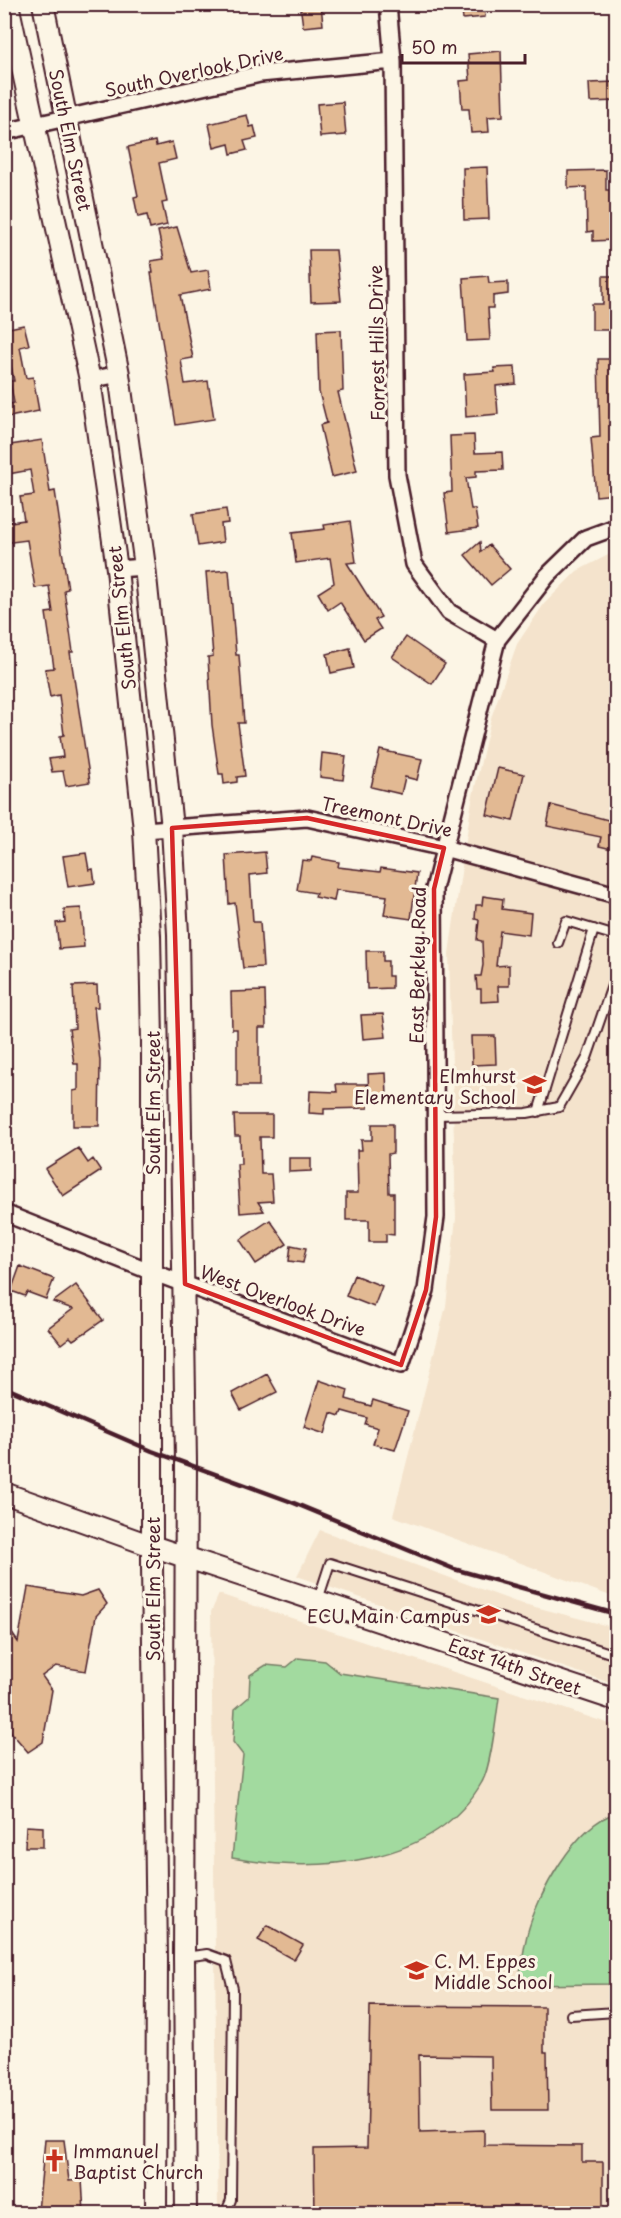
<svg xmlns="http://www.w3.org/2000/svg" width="621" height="2218" viewBox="0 0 621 2218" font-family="'Playpen Sans',sans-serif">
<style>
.built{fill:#f4e3cc}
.green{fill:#a2da9f;stroke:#767c65;stroke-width:1.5}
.building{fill:#e2b993;stroke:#4a1f2b;stroke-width:1.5}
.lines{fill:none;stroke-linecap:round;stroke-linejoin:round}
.service-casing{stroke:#4a1f2b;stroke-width:12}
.minor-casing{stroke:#4a1f2b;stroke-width:20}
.tertiary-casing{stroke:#4a1f2b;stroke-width:24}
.service{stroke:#fcf5e5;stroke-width:8}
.minor{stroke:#fcf5e5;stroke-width:15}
.tertiary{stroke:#fcf5e5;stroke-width:20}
.rail{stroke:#4a1f2b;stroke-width:4.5}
.marked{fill:none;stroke:#d62828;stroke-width:4.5;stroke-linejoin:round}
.labels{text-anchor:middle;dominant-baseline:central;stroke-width:6;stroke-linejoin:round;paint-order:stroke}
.street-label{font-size:18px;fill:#4a1f2b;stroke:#fcf5e5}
.poi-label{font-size:18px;fill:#4a1f2b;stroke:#fcf5e5;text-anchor:end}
</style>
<rect width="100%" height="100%" fill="#fcf5e5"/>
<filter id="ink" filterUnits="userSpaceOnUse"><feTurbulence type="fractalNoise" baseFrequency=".0167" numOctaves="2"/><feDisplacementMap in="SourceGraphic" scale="12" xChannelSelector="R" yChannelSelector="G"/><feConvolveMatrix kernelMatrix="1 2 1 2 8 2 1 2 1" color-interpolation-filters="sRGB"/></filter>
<g filter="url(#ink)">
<path class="built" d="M616,551V1598L393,1516L446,1306L456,1218L449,953L472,800L491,718L517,644L544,604L577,571Z
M320,1530L516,1602L616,1628V1685L297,1576Z
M219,1594L616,1726V2213H218L211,1612Z"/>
<path class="green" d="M298,1658L325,1661L340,1673L499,1698C496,1718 491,1767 482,1782C434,1867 316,1873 232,1858L243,1755L233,1742L235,1709L249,1697L250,1675L266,1665L287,1667Z
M616,1813V1984L518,1985C521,1969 523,1952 527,1935C537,1895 575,1825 616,1813Z"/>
<path class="building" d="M300,4H321L323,25L303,27Z
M461,4H484L485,17L463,19Z
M501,51L503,116L488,117L489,132L471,133L469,109H462L460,81L470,80L468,54Z
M616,82V101L590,102L589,83Z
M343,102L346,135L320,137L317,104Z
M247,115L250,127L254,126L257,138L244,141L247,150L231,154L229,144L214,148L209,124Z
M155,141L156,146L172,142L176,159L159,163L167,202L162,203L167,225L150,229L147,215L138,217L134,197L138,196L128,147Z
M487,167L489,219L464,220L463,168Z
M606,170V190H616V227H613V240L593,241V231L587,232L586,187L568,188V171Z
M177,227L191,273L208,270L211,289L180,295L193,358L181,360L185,384L208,381L214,419L176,425L151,273H153L151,261L164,259L158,231Z
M309,250H336L341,301L311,302Z
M488,276L489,283L508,282V294L493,296V308H488L490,340L467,341L463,278Z
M603,276H616V330H592V304H603Z
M24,325L29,345L20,347L26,378L33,377L39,411L9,417L7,405L14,403L10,381H14L4,329Z
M341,330L343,391L338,392L357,471L332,477L320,425L327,423L319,392L317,331Z
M598,359H616V494L596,496L591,438L600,437Z
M515,367L516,384L496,386L498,414L466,417L464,374L495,372L494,368Z
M474,435L475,453L502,452L503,470L476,471V477L466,478L471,509H475L478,528L449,532L444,493L452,492L450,436Z
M42,440L50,492L55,491L60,525H58L68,589L64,590L73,652H70L90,782L66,786L63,771L52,772L49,759L63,757L60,736L64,735L59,695L50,697L45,669L54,668L46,613L53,612L49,586L35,588L27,540L4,543V523L24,520L20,497L34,495L30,470L8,474L4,446Z
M226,509L228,523L221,524L223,542L198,546L193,514Z
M350,521L356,562L347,563L381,617L375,620L381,629L364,640L340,602L328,610L318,593L334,583L330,558L296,563L292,533L325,529L324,525Z
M480,542L481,552L489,545L510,569L491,585L465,555Z
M229,570L236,655H239L244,723H238L245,776L237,777V782L224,784L223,774H219L212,725L208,657L213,656L206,572Z
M406,637L445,664L432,684L392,657Z
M350,648L354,668L331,673L327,654Z
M380,750L422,759L417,780L405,777L401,794L371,787Z
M322,753L346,756L343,780L320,777Z
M498,768L524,774L513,821L487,815Z
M551,805L616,822V850L599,846L601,837L547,826Z
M265,852L267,873L250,875L253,922H260L263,967L243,968L235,903L229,904L226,855Z
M86,853L89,870L93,869L95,883L68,887L63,856Z
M312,857L339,862L338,867L380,872L381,868L417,873L411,919L384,915L387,896L336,890L334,901L315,897L316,893L297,890L302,860L311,861Z
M483,896L503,899L502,909L531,913L529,935L500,931L496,966L509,965V986H498L499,1001L481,1002V989H477L476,976H481L483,965L482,941L477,940L479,920L475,919L476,905H482Z
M81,908L84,947L59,949L56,923L65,922L64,909Z
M366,951H383V961H388V976H392V988L367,989Z
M97,985L98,1007H94L100,1061L99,1126H73V1091L78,1090V1064H74L69,1029L75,1028L73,986Z
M265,991L266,1028H259V1086H237V1029H232L231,992Z
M383,1014L386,1037L363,1039L361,1015Z
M471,1036H495L496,1064L472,1065Z
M386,1073L387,1095H369L368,1074Z
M336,1084H367L368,1108L324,1109V1114L309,1113L310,1091L337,1092Z
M234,1115H272V1137H260L261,1174H271L273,1201L258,1202L264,1211L240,1213L237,1164H241L240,1136H235Z
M372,1124H393V1153L388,1154L389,1193H394V1235L386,1234V1242H369V1220H346V1193H358L357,1150H362L361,1140H372Z
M78,1148L88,1163L93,1159L101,1171L63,1196L45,1169Z
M289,1158H311V1171L289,1172Z
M270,1220L287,1244L256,1264L240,1240Z
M291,1245L306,1248L303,1263L289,1261Z
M20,1266L54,1279L46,1299L27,1292L25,1296L11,1291Z
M354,1275L382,1286L374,1307L346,1296Z
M76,1285L103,1320L86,1332L73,1340L70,1337L61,1344L48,1328L73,1309L53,1302Z
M267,1374L277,1392L241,1410L232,1393Z
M319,1380L348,1390L346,1399L371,1406L373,1400L408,1411L395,1450L373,1444L378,1428L365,1424L367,1418L342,1411L340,1416L331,1413L325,1434L304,1427Z
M28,1587L81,1596L98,1590L107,1604L96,1616L86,1671L56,1666L42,1676L52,1690L43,1742L28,1752L11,1732L4,1715V1622L18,1642Z
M26,1826L43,1827V1847H25Z
M267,1925L303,1945L294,1960L258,1940Z
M370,2006L544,2007V2052H547L548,2110H492L491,2056L419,2055L420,2132L484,2130V2145L582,2146V2162H603V2209L582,2208V2214H315L314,2149L367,2148Z
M45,2140H64L69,2181L82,2180L84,2213L38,2211Z"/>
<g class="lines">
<defs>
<path id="service" d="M558,943L566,921L616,936
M538,1112L594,929
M436,1115L527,1113L559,1107L587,1058L616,974
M318,1600L330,1563L616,1655
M184,1957L207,1954L226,1961L233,1989L231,2200L225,2214
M571,2015L616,2012"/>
<path id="minor" d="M388,4L393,61L397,475L414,564L449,612L497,640
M4,132L260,74L393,61
M90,380L119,374
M117,569L145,567
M144,830L307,818L444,848L616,895
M4,1213L152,1272L401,1365L426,1290L436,1217L434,889L497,640L547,576L586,538L616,527"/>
<path id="tertiary" d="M8,4L90,380L117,569L144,830L150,936L152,1041V1566L157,1959L156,2214
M43,4L119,374L145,567L172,828L178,934L186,1462L184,1957L186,2214
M4,1493L152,1546L616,1700"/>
</defs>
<use href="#service" class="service-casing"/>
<use href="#minor" class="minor-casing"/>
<use href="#tertiary" class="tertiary-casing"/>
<use href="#service" class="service"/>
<use href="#minor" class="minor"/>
<use href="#tertiary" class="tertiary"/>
<path class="rail" d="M4,1387L152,1451L289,1501L454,1569L616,1614"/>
</g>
</g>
<path class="marked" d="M307,818L444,848L434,889L436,1217L426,1290L401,1365L185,1284L172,828Z"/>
<defs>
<symbol id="school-bare" viewBox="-9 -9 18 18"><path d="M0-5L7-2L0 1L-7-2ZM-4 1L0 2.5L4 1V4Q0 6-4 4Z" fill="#c8321e" stroke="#fcf5e5" stroke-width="2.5" paint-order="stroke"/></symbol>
<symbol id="university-bare" viewBox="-9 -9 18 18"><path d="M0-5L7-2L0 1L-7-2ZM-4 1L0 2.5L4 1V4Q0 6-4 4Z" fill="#c8321e" stroke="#fcf5e5" stroke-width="2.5" paint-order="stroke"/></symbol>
<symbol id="church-bare" viewBox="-9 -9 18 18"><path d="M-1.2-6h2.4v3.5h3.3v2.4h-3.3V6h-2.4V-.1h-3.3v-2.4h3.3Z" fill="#c8321e" stroke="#fcf5e5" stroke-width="2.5" paint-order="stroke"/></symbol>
</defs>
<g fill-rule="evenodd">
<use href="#school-bare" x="518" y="1068" width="33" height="33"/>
<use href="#university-bare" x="472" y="1598" width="33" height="33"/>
<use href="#school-bare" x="400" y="1954" width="33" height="33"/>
<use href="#church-bare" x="38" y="2144" width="33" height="33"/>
</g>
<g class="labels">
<g class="street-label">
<text transform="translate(194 71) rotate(-12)">South Overlook Drive</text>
<text transform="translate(71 140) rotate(78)">South Elm Street</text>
<text transform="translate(376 343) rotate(-91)">Forrest Hills Drive</text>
<text transform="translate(121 618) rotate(-96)">South Elm Street</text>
<text transform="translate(387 816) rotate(12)">Treemont Drive</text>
<text transform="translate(417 965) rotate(-89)">East Berkley Road</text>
<text transform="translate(152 1103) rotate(-90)">South Elm Street</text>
<text transform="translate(283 1300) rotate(20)">West Overlook Drive</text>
<text transform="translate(152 1589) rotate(-90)">South Elm Street</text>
<text transform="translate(515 1666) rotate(19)">East 14th Street</text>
</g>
<g class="poi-label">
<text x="516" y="1075">Elmhurst<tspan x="516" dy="21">Elementary School</tspan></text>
<text x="470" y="1615">ECU Main Campus</text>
<text x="434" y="1960" text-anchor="start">C. M. Eppes<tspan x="434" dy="21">Middle School</tspan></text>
<text x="73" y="2150" text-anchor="start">Immanuel<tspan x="73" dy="21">Baptist Church</tspan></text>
</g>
</g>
<rect width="621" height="2218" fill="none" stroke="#fcf5e5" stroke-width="24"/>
<rect x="12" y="12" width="597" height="2194" fill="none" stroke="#4a1f2b" stroke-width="2" filter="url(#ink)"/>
<path d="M402 54v9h123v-9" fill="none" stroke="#4a1f2b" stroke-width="3"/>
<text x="411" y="54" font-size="18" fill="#4a1f2b" stroke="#fcf5e5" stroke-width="4.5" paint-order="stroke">50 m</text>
</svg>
